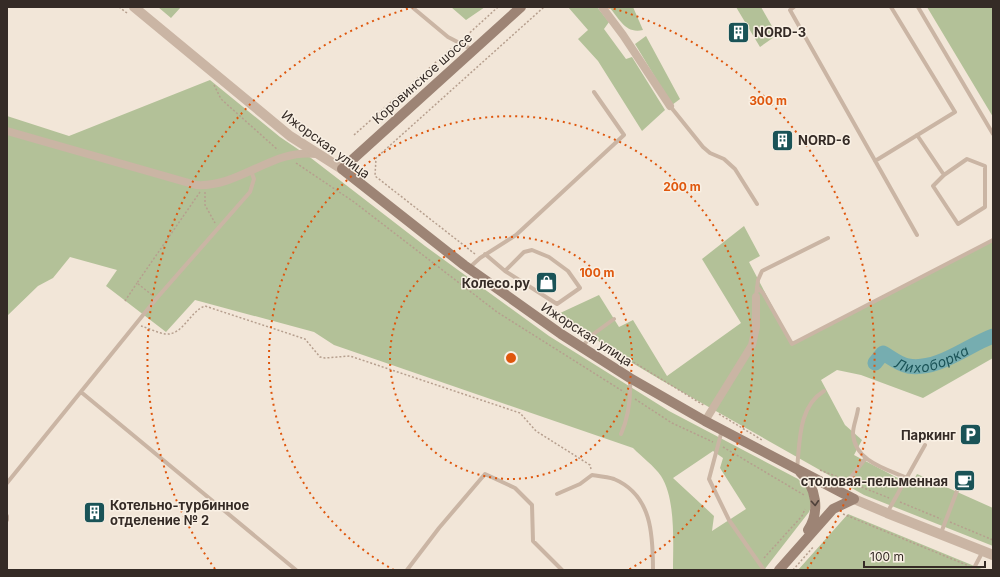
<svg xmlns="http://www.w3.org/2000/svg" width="1000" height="577" viewBox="0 0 1000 577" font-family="Inter,sans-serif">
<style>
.green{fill:#b3c198;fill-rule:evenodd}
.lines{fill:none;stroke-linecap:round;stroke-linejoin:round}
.river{stroke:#76adb0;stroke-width:15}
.path{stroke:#b69f8e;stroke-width:1.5;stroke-dasharray:2 2;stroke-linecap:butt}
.service{stroke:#cab5a4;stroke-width:4}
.minor{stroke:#cab5a4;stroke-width:8}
.tertiary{stroke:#cab5a4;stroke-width:10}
.secondary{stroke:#9d8475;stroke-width:10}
.oneway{stroke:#4f413a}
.ring{fill:none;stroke:#df570d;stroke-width:2;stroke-dasharray:2 4}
.labels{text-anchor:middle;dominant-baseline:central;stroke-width:3;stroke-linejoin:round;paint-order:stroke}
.poi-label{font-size:13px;font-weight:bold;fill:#352b26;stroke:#f9f0e4;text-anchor:start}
.street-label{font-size:13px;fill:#352b26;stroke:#f9f0e4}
.water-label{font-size:14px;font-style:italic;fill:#1a5357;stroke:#f9f0e4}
.centre{fill:#df570d;stroke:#f9f0e4;stroke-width:2}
.ring-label{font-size:12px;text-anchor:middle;font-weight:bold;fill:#df570d;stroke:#f9f0e4;stroke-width:3;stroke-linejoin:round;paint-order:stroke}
</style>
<rect width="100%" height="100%" fill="#f2e6d8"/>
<path class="green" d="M158,7H181L171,18Z
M451,7H485L466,20Z
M568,7H597L609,22L604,29L626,59L632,57L665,110L642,131L598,61L578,39L588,30Z
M609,7H633L643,30C625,34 620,19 609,7Z
M736,7H761L777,35L760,47Z
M927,7H993V117Z
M646,36L680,99L672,105L635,44Z
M210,80L280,137L311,158L425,246L549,336L669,411L798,479L809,490L811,507L809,512L764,570H673C673,544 676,499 661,476C654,466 642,457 633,448L334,345L314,332L195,300L166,332L106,286L117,270L70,257L53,278L38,286L7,316V116L69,136ZM713,451L723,458L720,468L746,509L712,531L714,516L673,478Z
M744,226L760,256L749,262L792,344L993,240V358L923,398L861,375L837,370L821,380L845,425L862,440L854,455L911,485L917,474L993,508V546L864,495L661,380L624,358L558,314L599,295L619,327L633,320L667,376L741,323L702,259Z
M848,514L984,570H798Z"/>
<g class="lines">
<path class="river" id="s1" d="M875,363L883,353C890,357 900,365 908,366C938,371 966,346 993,336"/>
<path class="path" d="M119,7L127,13
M464,38L498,7
M214,85L221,99L278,150
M354,135L453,47
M296,163L354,202L497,312L624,392
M205,192V205L215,223
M475,254L375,176L376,158L544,7
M152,295L137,283L200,192
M125,301L137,283
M555,310L587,332
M141,326C148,328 158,333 165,334C183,336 190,311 205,306L305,339L320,357L325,358L350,356L520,413L536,431L590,465L591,469
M596,339L705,406
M635,399L672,423L713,442
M719,414L762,440
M723,447L804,495
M820,470L843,479
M854,484L889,498
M900,502L941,519
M843,514L969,566
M950,522L993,540
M764,558L802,516L805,509
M793,570L814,546"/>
<path class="service" d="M412,7L448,37L473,50
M794,7L790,10L917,235
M918,7L993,134
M670,106L703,147L710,153L724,159L735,169L757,204
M917,135L944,175L933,186L958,224L985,207V166L967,159L944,175
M875,161L955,112L891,7
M485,254L505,271L557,304L580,288L568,271L549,257L532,250L524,252L505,271
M469,268L480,258L516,235L624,135L594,92
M757,287L763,293L792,344L993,240
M756,297L758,280L762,271L828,238
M582,347L592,335L614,319
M81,392L296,570
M858,409C857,417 853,426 853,433C854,461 886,469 907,478
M722,430L709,479L729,520L764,570
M621,434C629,416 631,398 630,378
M797,469C800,441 798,407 824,391
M848,481L865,459
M7,483L156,299L250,192L254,179L251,171
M557,494L580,484L592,475C599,476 608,477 614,479C652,495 653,535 653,570
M887,513L925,445
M7,516V520
M941,533L960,483
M407,570L439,528L485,474L515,488L532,505L533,541L562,570
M973,570L983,551"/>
<path class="minor" d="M602,7L623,35L670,106
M7,131L196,185C239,188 273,148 316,154
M705,421L752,345L756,327V297"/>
<path class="tertiary" d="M134,7L290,136L342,169
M854,499L887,513L993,555"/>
<path class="secondary" d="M521,7L342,169L464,265L561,334L630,378L705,421L854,499
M800,472C817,487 820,512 808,530
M779,570L833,509L854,499"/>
</g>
<defs><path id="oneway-chevron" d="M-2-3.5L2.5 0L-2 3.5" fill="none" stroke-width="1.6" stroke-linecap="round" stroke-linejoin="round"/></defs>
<use class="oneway" href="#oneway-chevron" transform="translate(815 503) rotate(86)"/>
<g class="ring">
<circle cx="511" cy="358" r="121"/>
<path d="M394 570A242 242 0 1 1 628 570"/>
<path d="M215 569A364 364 0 0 1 414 7M608 7A364 364 0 0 1 807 569"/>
</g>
<defs>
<symbol id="building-square" viewBox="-11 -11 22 22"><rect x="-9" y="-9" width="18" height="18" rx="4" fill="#1a5357" stroke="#f9f0e4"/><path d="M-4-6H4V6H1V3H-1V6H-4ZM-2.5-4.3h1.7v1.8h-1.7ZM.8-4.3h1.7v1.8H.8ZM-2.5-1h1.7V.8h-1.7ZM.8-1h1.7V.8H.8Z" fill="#fff"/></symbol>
<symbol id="shop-square" viewBox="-11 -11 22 22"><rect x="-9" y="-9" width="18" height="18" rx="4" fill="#1a5357" stroke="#f9f0e4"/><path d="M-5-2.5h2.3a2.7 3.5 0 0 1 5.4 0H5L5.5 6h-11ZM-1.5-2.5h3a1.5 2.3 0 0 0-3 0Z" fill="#fff"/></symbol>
<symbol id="parking-square" viewBox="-11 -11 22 22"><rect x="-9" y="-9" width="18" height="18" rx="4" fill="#1a5357" stroke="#f9f0e4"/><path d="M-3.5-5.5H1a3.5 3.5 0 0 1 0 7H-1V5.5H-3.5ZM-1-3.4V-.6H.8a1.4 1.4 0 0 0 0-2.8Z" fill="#fff"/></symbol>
<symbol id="cafe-square" viewBox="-11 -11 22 22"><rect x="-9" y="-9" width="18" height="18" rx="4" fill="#1a5357" stroke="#f9f0e4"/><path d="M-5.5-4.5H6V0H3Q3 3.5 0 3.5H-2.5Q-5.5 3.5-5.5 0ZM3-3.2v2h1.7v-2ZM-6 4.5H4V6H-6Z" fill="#fff"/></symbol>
</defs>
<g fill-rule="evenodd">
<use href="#building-square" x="726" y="20" width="25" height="25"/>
<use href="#building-square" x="770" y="128" width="25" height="25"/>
<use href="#shop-square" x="534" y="270" width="25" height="25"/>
<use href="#parking-square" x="958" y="422" width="25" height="25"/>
<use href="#cafe-square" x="952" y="468" width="25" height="25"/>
<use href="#building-square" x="82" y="500" width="25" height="25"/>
</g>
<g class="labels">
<g class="poi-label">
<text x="754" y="32">NORD-3</text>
<text x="798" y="140">NORD-6</text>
<text x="530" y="283" text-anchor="end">Колесо.ру</text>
<text x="956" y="435" text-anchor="end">Паркинг</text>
<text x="948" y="481" text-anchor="end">столовая-пельменная</text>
<text x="110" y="505">Котельно-турбинное<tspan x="110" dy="15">отделение № 2</tspan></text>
</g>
<g class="street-label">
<text transform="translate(422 78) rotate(-42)">Коровинское шоссе</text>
<text transform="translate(326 144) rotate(36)">Ижорская улица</text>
<text transform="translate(587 334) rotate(33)">Ижорская улица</text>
</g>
<g class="water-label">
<text stroke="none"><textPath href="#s1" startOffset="66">Лихоборка</textPath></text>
</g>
</g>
<circle cx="511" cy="358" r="6" class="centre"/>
<g class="ring-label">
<text x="768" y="105">300 m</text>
<text x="682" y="191">200 m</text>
<text x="597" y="277">100 m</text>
</g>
<rect width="1000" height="577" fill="none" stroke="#352b26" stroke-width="16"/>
<path d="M864 561v6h121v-6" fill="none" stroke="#352b26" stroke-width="2"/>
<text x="870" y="561" font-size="12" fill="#352b26" stroke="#f9f0e4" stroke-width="3" paint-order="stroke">100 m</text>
</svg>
